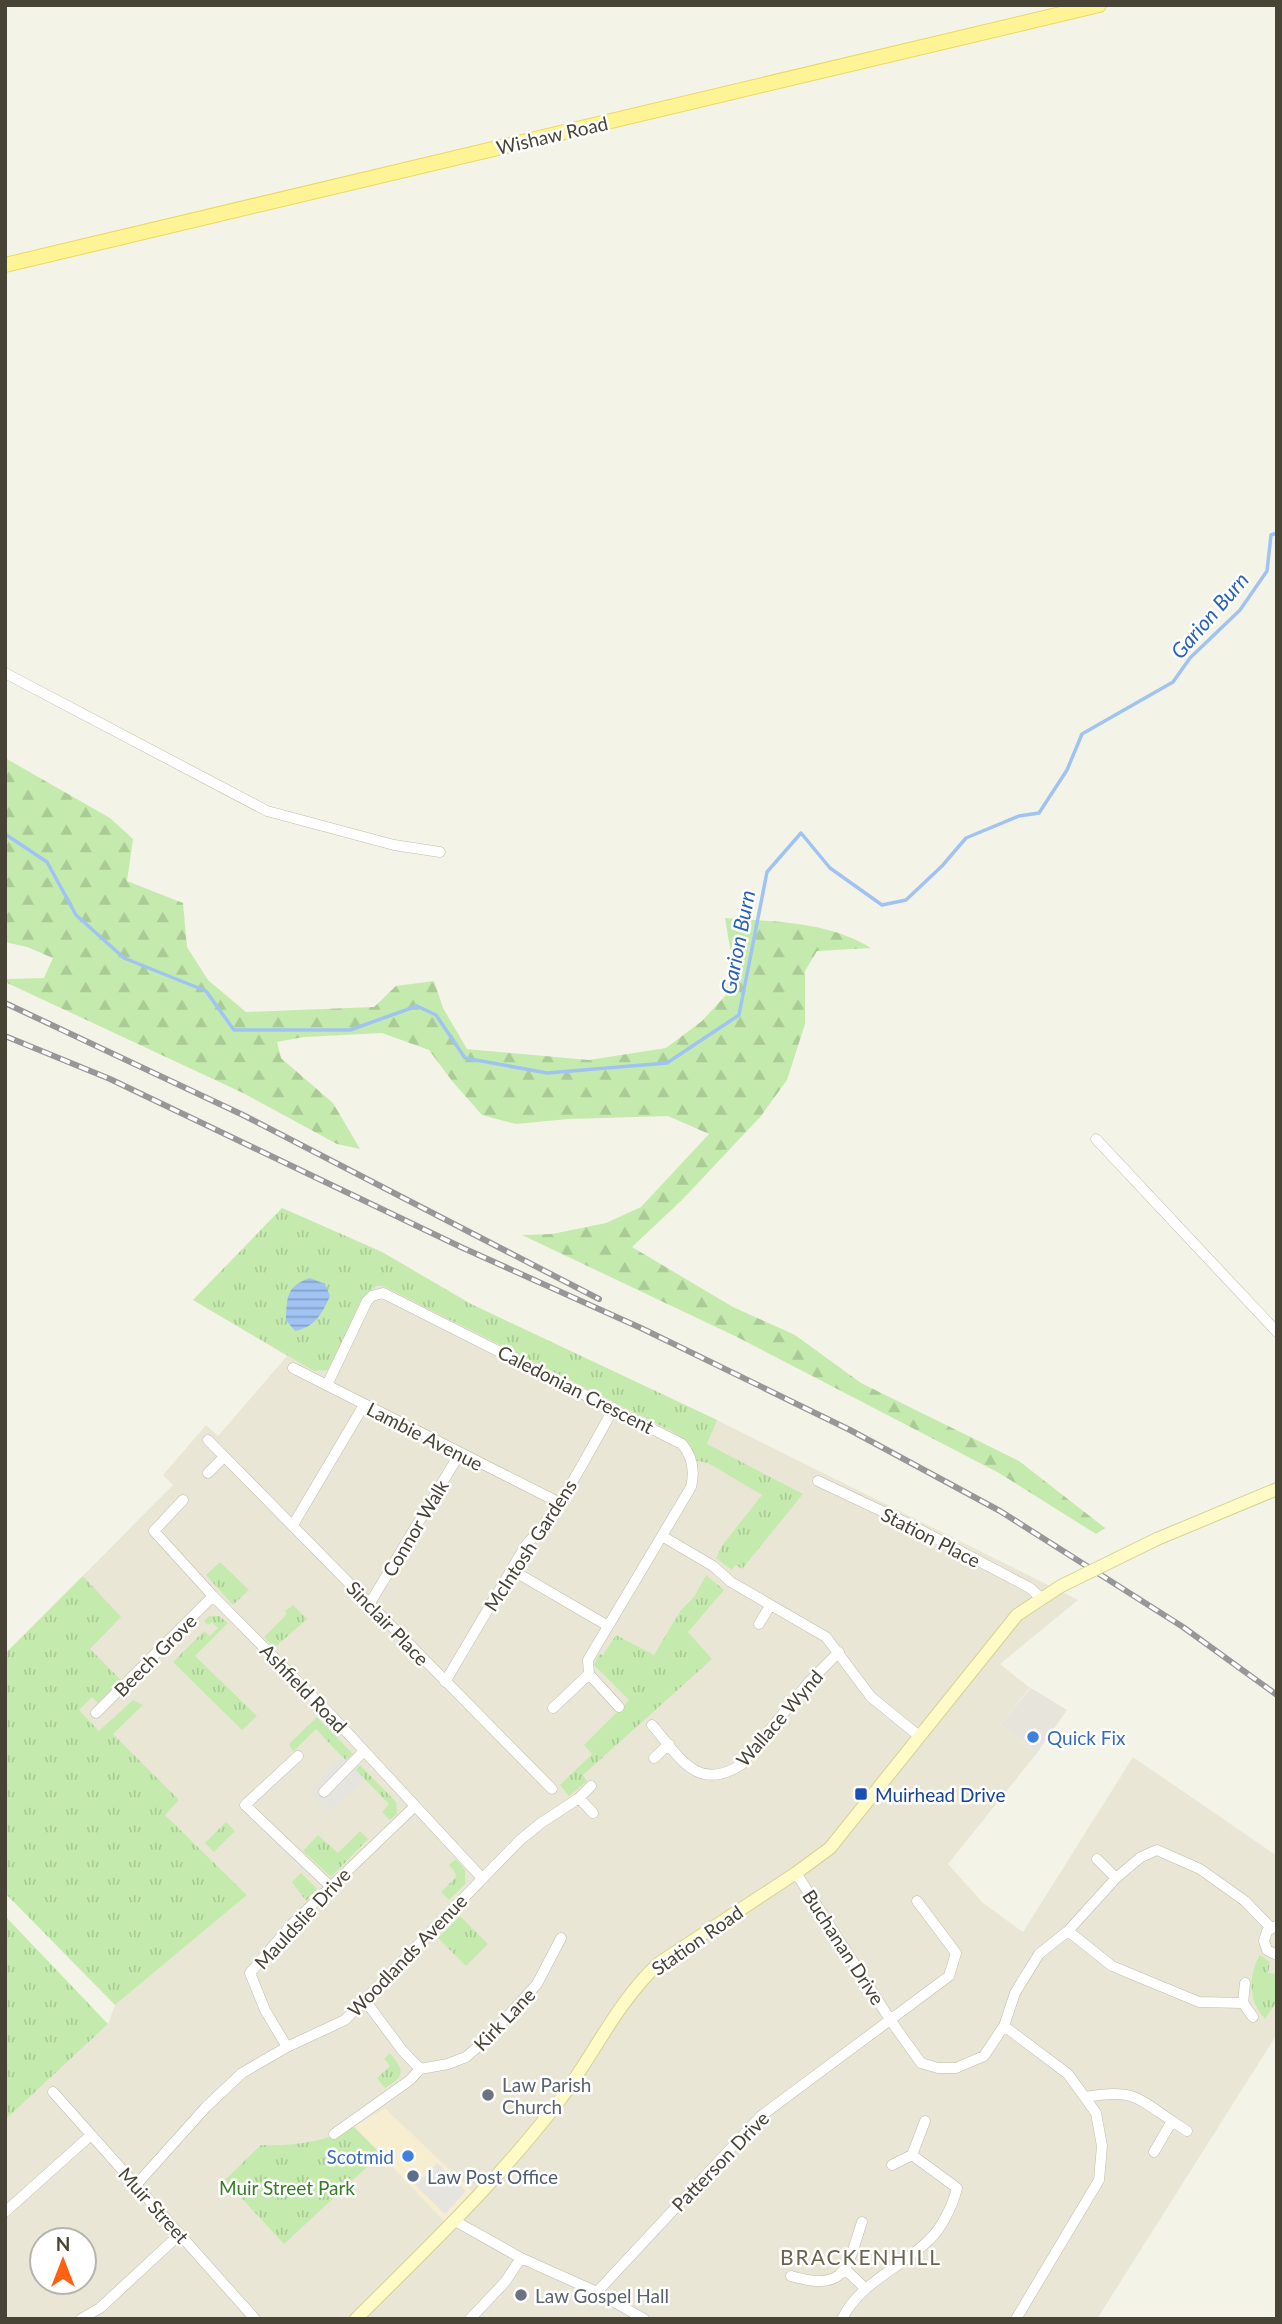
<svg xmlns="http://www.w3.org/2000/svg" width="1282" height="2324" viewBox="0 0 1282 2324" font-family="Lato,sans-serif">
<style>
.residential{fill:#e9e6d5;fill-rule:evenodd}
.commercial{fill:#f7eed1}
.industrial{fill:#e7e4dc}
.grass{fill:url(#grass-tufts)}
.forest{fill:url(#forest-firs)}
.parking{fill:#e5e4df}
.water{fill:url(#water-rules)}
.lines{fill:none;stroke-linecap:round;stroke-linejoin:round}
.stream{stroke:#a0c3f4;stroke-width:3.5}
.minor-casing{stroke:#c0bda9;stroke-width:11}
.secondary-casing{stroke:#d7d194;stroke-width:14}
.primary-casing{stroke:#ebd95f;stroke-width:16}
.minor{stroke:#fff;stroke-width:10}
.secondary{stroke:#fffbc6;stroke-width:12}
.primary{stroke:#fff495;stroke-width:14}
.rail-casing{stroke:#979797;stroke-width:6}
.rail{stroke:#fff;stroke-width:3.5;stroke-dasharray:10;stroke-linecap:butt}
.secondary-bridge-casing{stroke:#d7d194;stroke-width:14;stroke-linecap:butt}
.secondary-bridge{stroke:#fffbc6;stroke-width:12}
.shop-dot{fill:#3f7fe0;stroke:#fff;stroke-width:2.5}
.transit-dot{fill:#1a4fb4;stroke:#fff;stroke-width:2.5}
.worship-dot{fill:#6b7280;stroke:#fff;stroke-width:2.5}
.service-dot{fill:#5c6f8a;stroke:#fff;stroke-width:2.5}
.labels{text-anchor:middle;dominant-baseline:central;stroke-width:5;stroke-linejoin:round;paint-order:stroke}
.street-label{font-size:19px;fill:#484435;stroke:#fff}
.shop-label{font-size:19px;fill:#366cbe;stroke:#fff;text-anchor:start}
.transit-label{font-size:19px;fill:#164399;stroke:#fff;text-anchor:start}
.worship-label{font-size:19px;fill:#5b616d;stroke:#fff;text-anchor:start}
.service-label{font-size:19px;fill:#4e5e75;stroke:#fff;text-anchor:start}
.park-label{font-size:19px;fill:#377d25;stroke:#fff}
.water-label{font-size:21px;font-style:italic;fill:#2862ba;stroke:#fff}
.neighbourhood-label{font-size:21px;letter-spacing:2px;fill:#6b644c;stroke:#fff}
</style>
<defs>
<pattern id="grass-tufts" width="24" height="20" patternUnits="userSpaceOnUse" patternTransform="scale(1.75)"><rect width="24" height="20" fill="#c4ebad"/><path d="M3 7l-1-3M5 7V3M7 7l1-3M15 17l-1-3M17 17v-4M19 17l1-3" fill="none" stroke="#aacb95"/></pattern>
<pattern id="forest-firs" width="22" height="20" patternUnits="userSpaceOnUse" patternTransform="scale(1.75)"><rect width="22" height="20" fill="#c4ebad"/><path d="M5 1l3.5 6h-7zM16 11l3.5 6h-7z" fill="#aacb95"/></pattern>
<pattern id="water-rules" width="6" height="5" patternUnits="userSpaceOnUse" patternTransform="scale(1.75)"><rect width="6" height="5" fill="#a0c3f4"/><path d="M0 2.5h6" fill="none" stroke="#84a0c6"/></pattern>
</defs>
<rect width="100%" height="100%" fill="#f4f3e7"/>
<path class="residential" d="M282,1208L382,1252L471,1304L717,1420L1078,1600L1000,1664L1030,1688L1000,1724L1037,1753L948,1864L983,1903L1023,1932L1133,1757L1277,1856V2034L1097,2319H5V2120L108,2024L115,2005L247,1895L5,1660V1654L173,1485L163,1475L206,1425L218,1436L287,1356L193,1300ZM42,2240H84V2282H42Z"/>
<path class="commercial" d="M385,2108L472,2191L444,2221L354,2127Z"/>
<path class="industrial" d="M1031,1688L1067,1710L1037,1753L1000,1724Z"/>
<path class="grass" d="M282,1208L382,1252L471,1304L717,1420L707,1444L803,1494L742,1569L736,1565L732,1570L716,1558L724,1543L762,1495L708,1463L697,1461L687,1442L671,1431L383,1286H377L368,1292L328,1370L314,1371L193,1300Z
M220,1562L249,1590L233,1605L206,1575Z
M706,1575L724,1590L688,1632L712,1659L583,1775L587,1781L569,1796L560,1785L592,1754L584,1745L629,1700L594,1665L599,1654L603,1655L616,1635L654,1655L681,1610L694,1597Z
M83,1576L121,1617L90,1649L121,1680L98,1703L92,1697L79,1710L99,1731L133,1700L143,1705L113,1734L179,1800L165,1815L247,1895L115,2005L5,1893V1654Z
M293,1605L307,1619L274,1648L264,1637L287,1614L285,1611Z
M209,1616H219L228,1623L195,1656L257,1716L242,1730L173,1662L204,1631L210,1636L218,1628L212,1622L208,1625L204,1621Z
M317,1717L353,1754L346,1761L316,1729L293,1752L289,1744Z
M360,1765L396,1802L397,1814L390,1820L382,1812L389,1804L355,1769Z
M226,1822L235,1831L214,1852L205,1843Z
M360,1831L368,1839L331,1877L303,1851L318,1835L338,1853Z
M456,1859L465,1870V1884L449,1900L441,1892L456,1877L455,1872L449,1865Z
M301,1873L317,1889L306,1901L292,1882Z
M5,1916L108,2024L5,2120Z
M460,1916L488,1944L466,1966L438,1938Z
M1260,1955L1270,1962L1268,1973L1277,1974V2001L1265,2019C1248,2001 1248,1975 1260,1955Z
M390,2053C404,2070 406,2076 385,2088L377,2078L390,2066L384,2059Z
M354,2127L381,2154L284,2244L225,2180L261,2145C294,2146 325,2142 354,2127Z"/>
<path class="forest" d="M5,758L110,818L133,839L127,881L183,903L187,947L208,980L246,1012L374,1007L396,986L434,981L443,1008L467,1049L589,1060L666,1048L702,1021L725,996L731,954L725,918C776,922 827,921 871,948L817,951L805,971V1024L787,1080L761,1116L682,1200L632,1247L733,1307L795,1335L861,1383L1019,1461L1105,1528L1096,1534L999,1473L737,1337L522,1235L552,1234L606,1223L641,1207L709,1134L668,1116L568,1119L516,1124L482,1115L452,1081L429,1050L382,1033L304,1037L277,1042L281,1058L333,1103L360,1149L337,1144L243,1093L5,982V979L44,978L53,958L27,947L5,942Z"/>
<path class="parking" d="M353,1754L360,1765L355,1770L364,1778L328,1812L311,1791L342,1756L346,1760Z
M437,2163L466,2191L445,2214L415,2185Z"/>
<path class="water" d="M310,1278L325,1284L330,1296C322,1314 315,1327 295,1331L286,1320C287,1297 286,1286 310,1278Z"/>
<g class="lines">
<path class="stream" d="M5,834L47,862L76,915L124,958L206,991L234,1030H350L417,1006L436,1015L465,1058L547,1073L667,1063L739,1015L767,872L801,833L830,868L882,905L906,900L942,866L966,838L1019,816L1039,813L1067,770L1082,734L1173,682L1190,658L1240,610L1267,571L1271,535L1277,533"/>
<defs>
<path id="minor" d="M5,673L267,811L394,845L440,852
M1096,1139L1277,1332
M293,1368L558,1502
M327,1385L367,1301L372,1296L383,1293L682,1444C692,1456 695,1471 691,1487L588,1660L589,1674L619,1707
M208,1440L552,1789
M208,1473L224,1457
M818,1481L909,1524L1030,1588L1041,1598
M183,1500L154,1531L213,1596L330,1714L482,1878
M293,1525L364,1405
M662,1536L713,1566L731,1582L826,1637L871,1697L919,1736
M512,1570L608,1626
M370,1603L460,1453
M759,1624L770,1606
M445,1682L526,1545C562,1508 588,1453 614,1408
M553,1708L589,1674
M96,1713L213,1596
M652,1725C679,1756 697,1794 742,1764L809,1682L839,1652
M298,1756L245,1805L330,1886
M654,1758L669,1744
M324,1792L364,1751
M579,1798L591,1786
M1097,1859L1116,1878
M796,1873L891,2021L921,2063L938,2068H956L984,2056L1004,2026L1015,1993L1039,1954L1068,1931L1116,1878L1141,1857L1157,1850L1200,1869L1245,1901L1271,1928
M1276,1926L1267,1931L1264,1941L1267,1950L1277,1955
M1068,1931L1112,1966L1199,2002L1243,2003L1245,1983
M1243,2003L1253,2017
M1004,2026L1068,2074L1096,2113L1102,2146L1099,2180L1016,2319
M287,2047L265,2010L250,1973L292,1924L415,1806
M420,2069L448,2064L466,2057L486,2040L537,1984L561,1938
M53,2092L255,2319
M1085,2097C1131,2089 1134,2095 1172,2121L1154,2152
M1172,2121L1187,2131
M334,2134L410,2080L420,2069L402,2050L364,1999
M892,2165L912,2155L925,2121
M136,2185L206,2107L242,2073L287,2047L345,2020L520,1840L541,1823L579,1798L593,1813
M5,2212L91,2135
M455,2221L521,2258L597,2292L644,2319
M846,2270L866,2289
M791,2276C848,2293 847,2266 862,2222
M597,2292L761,2116L949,1976L956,1953L917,1901
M81,2319L100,2308L180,2234
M470,2319L505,2282L521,2258
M842,2319C860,2282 901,2268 929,2240C942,2228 953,2205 957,2188L912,2155"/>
<path id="secondary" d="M1157,1539L1277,1489
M356,2319C426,2249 499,2180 559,2101C594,2055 616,2003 659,1963L796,1873L830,1848L1017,1615L1061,1586"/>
<path id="primary" d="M5,265L1099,5"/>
</defs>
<use href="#minor" class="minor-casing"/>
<use href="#secondary" class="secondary-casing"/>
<use href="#primary" class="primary-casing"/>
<use href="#minor" class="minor"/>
<use href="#secondary" class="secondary"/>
<use href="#primary" class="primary"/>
<defs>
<path id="rail" d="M5,1003L243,1115L599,1299
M5,1036L110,1079L463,1248L641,1328L850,1430L1000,1511L1183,1627L1277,1695"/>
</defs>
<use href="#rail" class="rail-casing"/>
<use href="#rail" class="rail"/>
<defs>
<path id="secondary-bridge" d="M1061,1586L1157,1539"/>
</defs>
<use href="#secondary-bridge" class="secondary-bridge-casing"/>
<use href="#secondary-bridge" class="secondary-bridge"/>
</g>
<g class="shop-dot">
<circle cx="1033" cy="1737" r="7"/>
<circle cx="408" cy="2156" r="7"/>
</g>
<rect class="transit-dot" x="854" y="1787" width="14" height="14" rx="3.5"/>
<g class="worship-dot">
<circle cx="488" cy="2095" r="7"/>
<circle cx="521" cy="2295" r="7"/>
</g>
<circle class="service-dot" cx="413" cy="2176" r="7"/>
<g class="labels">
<g class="street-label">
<text transform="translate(552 135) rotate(-13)">Wishaw Road</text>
<text transform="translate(576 1389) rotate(27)">Caledonian Crescent</text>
<text transform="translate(425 1436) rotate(27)">Lambie Avenue</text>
<text transform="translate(415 1528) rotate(-59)">Connor Walk</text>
<text transform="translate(931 1537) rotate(27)">Station Place</text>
<text transform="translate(530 1545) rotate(-57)">McIntosh Gardens</text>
<text transform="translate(388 1623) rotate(46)">Sinclair Place</text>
<text transform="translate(155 1655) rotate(-45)">Beech Grove</text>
<text transform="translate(304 1688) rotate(46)">Ashfield Road</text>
<text transform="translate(779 1718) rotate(-49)">Wallace Wynd</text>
<text transform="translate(302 1918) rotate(-47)">Mauldslie Drive</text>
<text transform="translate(697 1940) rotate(-35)">Station Road</text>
<text transform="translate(844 1947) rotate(57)">Buchanan Drive</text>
<text transform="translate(407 1955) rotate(-46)">Woodlands Avenue</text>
<text transform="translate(504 2019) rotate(-46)">Kirk Lane</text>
<text transform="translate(720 2161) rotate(-46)">Patterson Drive</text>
<text transform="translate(154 2205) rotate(48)">Muir Street</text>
</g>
<g class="shop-label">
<text x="1047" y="1737">Quick Fix</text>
<text x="394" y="2156" text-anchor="end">Scotmid</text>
</g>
<g class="transit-label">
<text x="875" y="1794">Muirhead Drive</text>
</g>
<g class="worship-label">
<text x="502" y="2084">Law Parish<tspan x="502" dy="22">Church</tspan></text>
<text x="535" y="2295">Law Gospel Hall</text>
</g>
<g class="service-label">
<text x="427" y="2176">Law Post Office</text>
</g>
<g class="park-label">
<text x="287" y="2187">Muir Street Park</text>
</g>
<g class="water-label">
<text transform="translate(1209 615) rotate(-49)">Garion Burn</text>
<text transform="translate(737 942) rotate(-79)">Garion Burn</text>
</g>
<g class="neighbourhood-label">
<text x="861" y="2256">BRACKENHILL</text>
</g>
</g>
<rect width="1282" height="2324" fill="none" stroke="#484435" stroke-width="14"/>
<g transform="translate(63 2261)"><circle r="33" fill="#ffffff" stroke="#b6b4ae" stroke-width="2"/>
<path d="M0-5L12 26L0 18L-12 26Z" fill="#ff6113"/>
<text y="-10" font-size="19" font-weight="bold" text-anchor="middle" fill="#484435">N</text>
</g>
</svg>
